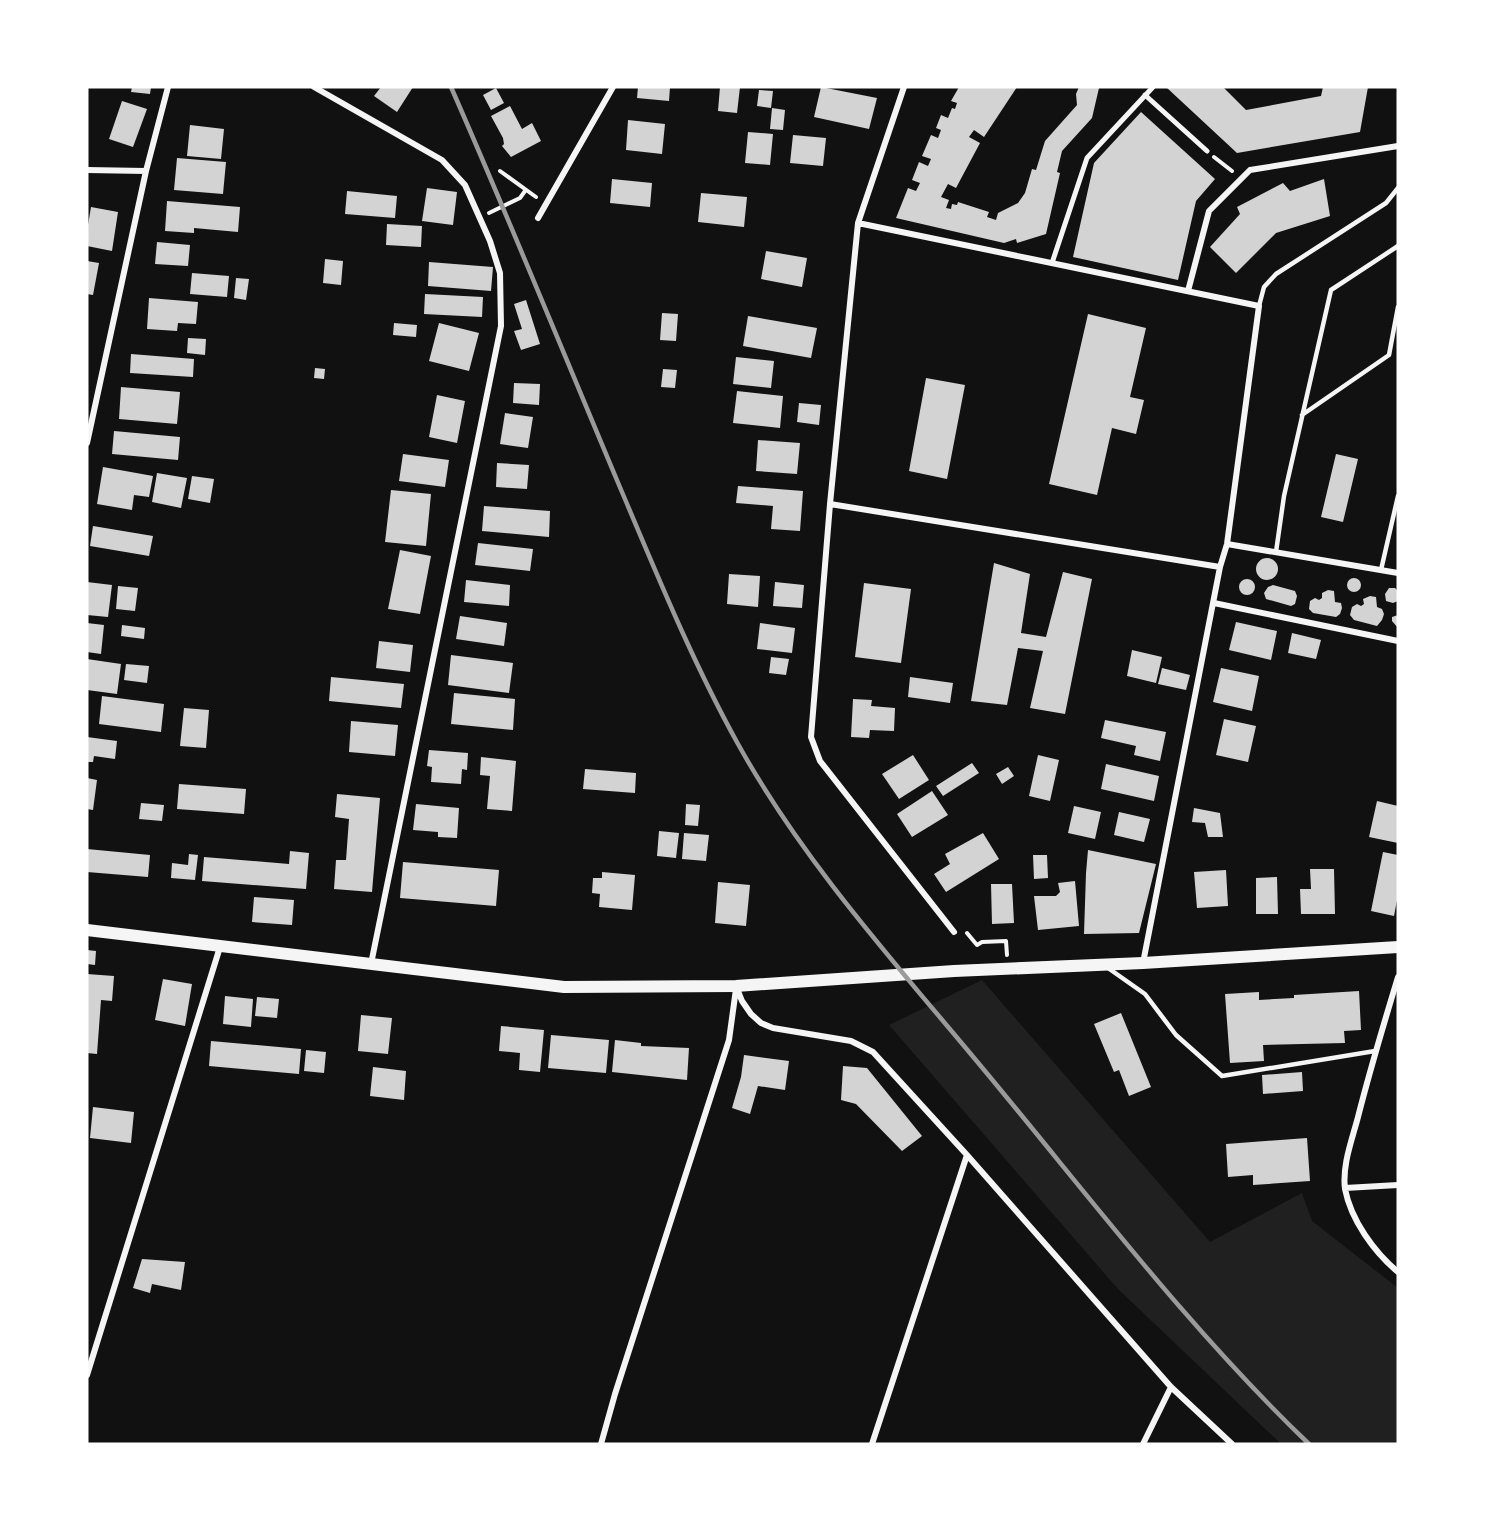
<svg xmlns="http://www.w3.org/2000/svg" width="1485" height="1531" viewBox="0 0 1485 1531" font-family="Georgia,serif">
<style>
.green{fill:#202020}
.building{fill:#d3d3d3}
.lines{fill:none;stroke-linecap:round;stroke-linejoin:round}
.path{stroke:#f5f5f5;stroke-width:4}
.service{stroke:#f5f5f5;stroke-width:4.5}
.pedestrian{stroke:#f5f5f5;stroke-width:5}
.minor{stroke:#f5f5f5;stroke-width:6}
.secondary{stroke:#f5f5f5;stroke-width:12}
.rail{stroke:#9a9a9a;stroke-width:4.5}
</style>
<rect width="100%" height="100%" fill="#111"/>
<path class="green" d="M982,980L1210,1242L1302,1193L1312,1221L1398,1288V1444H1281L1118,1289L889,1025Z"/>
<path class="building" d="M132,87H151L150,94L131,92Z
M381,87H413L397,112L374,96Z
M638,87H670L669,101L637,98Z
M720,87H740L737,113L718,111Z
M821,87L877,98L869,129L814,117Z
M959,87H1017L984,137L974,130L969,137L980,143L956,188L948,184L941,197L949,200L946,208L951,209L952,204L957,205L958,202L989,212L987,217L996,220L998,213L1018,203L1025,193L1032,169L1036,170L1045,141L1077,105L1076,94L1079,87L1099,88L1092,118L1062,151L1057,172L1060,173L1046,234L1017,243L1016,239L1004,243L896,218L908,188L916,191L920,183L912,180L919,162L928,166L931,159L922,156L931,135L938,138L941,130L936,128L941,115L948,118L952,108L955,109L957,103L951,101Z
M1166,87H1223L1246,110L1321,96L1323,87H1368L1360,132L1237,153Z
M496,88L504,103L491,110L483,95Z
M759,90L773,91L771,108L757,106Z
M122,101L147,109L133,147L109,139Z
M510,106L522,129L532,123L541,141L511,157L502,146L504,144L503,138L491,116Z
M772,108L785,110L783,130L770,129Z
M1141,112L1215,179L1196,201L1178,280L1073,257L1094,163Z
M628,120L665,124L662,154L626,150Z
M190,125L224,129L221,159L187,156Z
M748,132L773,134L770,165L745,163Z
M793,135L826,138L823,166L790,163Z
M177,158L226,162L223,194L174,190Z
M612,179L652,183L650,207L610,203Z
M1324,179L1330,216L1276,233L1236,273L1210,247L1240,214L1237,207L1283,183L1290,191Z
M427,188L457,192L453,225L422,221Z
M347,191L397,196L395,218L345,214Z
M701,193L747,197L744,227L698,222Z
M167,201L240,207L238,232L194,228V233L165,231Z
M91,207L118,212L112,251L87,246V231Z
M387,224L422,226L421,247L386,245Z
M157,242L190,245L188,266L155,264Z
M766,251L807,258L802,287L761,279Z
M325,259L343,261L341,285L323,283Z
M87,261L99,263L93,295L87,294Z
M429,262L493,267L491,291L428,286Z
M192,273L229,276L227,297L190,294Z
M236,278L249,279L246,300L234,298Z
M425,294L483,297L482,317L424,314Z
M149,298L198,302L196,324L178,323L177,331L147,329Z
M526,300L540,344L521,350L514,331L522,329L514,304Z
M662,313L678,314L676,341L660,340Z
M1088,314L1146,328L1130,397L1144,400L1136,434L1112,428L1097,495L1049,484Z
M748,316L817,328L811,358L743,346Z
M394,323L417,325L416,337L393,335Z
M439,323L479,333L469,371L429,361Z
M188,338L206,339L205,355L187,353Z
M131,354L194,359L193,377L130,373Z
M736,357L774,361L771,388L733,384Z
M315,368L325,369L324,379L314,378Z
M663,369L677,370L675,388L661,387Z
M926,378L965,385L947,479L909,471Z
M514,383L540,384L539,405L513,403Z
M121,387L180,392L177,424L119,419Z
M737,391L783,396L780,428L733,423Z
M437,395L465,401L457,443L429,437Z
M799,403L821,405L819,425L797,422Z
M505,413L533,417L528,448L500,444Z
M114,431L180,437L178,460L112,454Z
M758,440L800,443L797,474L756,471Z
M403,454L449,460L445,487L399,481Z
M1336,454L1358,459L1343,522L1321,517Z
M497,463L529,465L527,489L496,487Z
M103,467L153,476L149,497L134,495L132,510L97,504Z
M157,473L187,478L181,508L152,502Z
M192,476L214,479L210,503L188,499Z
M738,486L803,491L800,531L771,529L773,506L736,503Z
M391,490L431,494L426,546L385,542Z
M484,506L550,511L549,537L482,531Z
M93,526L153,536L149,556L90,546Z
M478,543L533,549L530,571L475,565Z
M400,550L431,556L420,614L388,609Z
M1256 569a11 11 0 1 1 22 0a11 11 0 1 1-22 0Z
M994,563L1030,574L1021,633L1046,637L1063,572L1092,579L1065,714L1030,708L1043,651L1018,648L1007,705L971,701Z
M729,574L760,576L758,607L727,604Z
M1347 585a7 7 0 1 1 14 0a7 7 0 1 1-14 0Z
M1239 587a8 8 0 1 1 16 0a8 8 0 1 1-16 0Z
M466,580L510,585L509,606L464,602Z
M87,582L112,585L108,617L87,615Z
M775,582L804,585L802,608L773,606Z
M864,583L911,589L901,663L855,657Z
M1273,585L1295,591L1297,596L1295,604L1291,606L1266,599L1264,593L1268,587Z
M118,586L138,588L135,611L116,609Z
M1389,588H1395L1398,591V601L1393,603L1386,601L1385,594Z
M1328,590L1334,591L1335,602L1341,603L1342,608L1340,614L1336,617L1313,613L1309,609L1310,601L1315,598L1319,600L1322,598V593Z
M1370,596L1376,597L1377,607L1382,609L1384,614L1382,620L1377,626L1354,620L1350,615L1352,607L1357,604L1361,606L1364,604L1363,599Z
M1398,615V628L1392,621V617Z
M460,616L507,623L504,646L456,639Z
M1236,622L1277,631L1271,660L1229,650Z
M87,623L104,625L101,654L87,652Z
M760,623L795,628L792,653L757,649Z
M122,625L145,628L144,639L121,636Z
M1292,633L1321,640L1316,659L1288,653Z
M379,641L413,645L410,672L376,668Z
M1132,650L1162,657L1156,683L1127,676Z
M451,655L513,663L509,693L448,685Z
M771,657L789,659L786,675L769,673Z
M87,659L121,664L117,694L87,690Z
M126,664L149,666L147,683L124,680Z
M1162,668L1190,675L1186,690L1158,684Z
M1221,668L1259,676L1252,711L1213,702Z
M331,677L404,684L401,708L329,701Z
M910,677L953,683L950,703L908,697Z
M454,693L515,699L513,730L451,724Z
M102,696L164,704L161,732L99,724Z
M853,699L872,700L871,706L895,708L894,731L870,730L869,738L851,737Z
M184,708L209,710L206,748L180,746Z
M1224,719L1256,726L1248,762L1216,755Z
M1105,720L1166,732L1160,761L1134,755L1136,746L1101,738Z
M351,721L398,725L395,756L349,752Z
M87,737L117,741L115,759L94,756L93,762H87Z
M429,750L468,753L467,770L462,769L461,784L431,782L432,767L427,766Z
M913,755L929,780L899,799L882,774Z
M1038,755L1059,760L1050,801L1029,796Z
M481,757L516,761L512,811L487,809L490,776L480,775Z
M972,763L979,773L943,796L936,786Z
M1106,764L1159,776L1154,801L1101,789Z
M1008,767L1014,776L1002,784L996,774Z
M585,769L636,773L635,793L583,789Z
M87,778L97,780L93,810L87,809Z
M179,784L246,789L244,814L177,809Z
M932,791L948,815L912,837L897,814Z
M337,794L380,798L372,892L334,889L336,860H346L349,819L335,817Z
M1377,801L1398,806V843L1369,837Z
M141,803L164,805L162,821L139,819Z
M416,804L459,808L457,838L438,837V832L413,830Z
M686,804L700,805L698,826L685,825Z
M1074,806L1101,812L1095,839L1068,833Z
M1194,808L1220,813L1223,837H1208L1205,823L1192,822Z
M1119,812L1150,819L1144,842L1114,835Z
M659,831L679,833L676,858L657,856Z
M684,833L709,835L706,861L682,859Z
M983,833L999,859L946,892L934,874L950,864L945,854Z
M87,849L150,855L148,877L87,872Z
M1088,850L1156,864L1139,933L1084,934L1086,873Z
M290,851L309,853L306,889L202,881L204,857L289,864Z
M1383,852L1398,855V895L1394,916L1371,911Z
M189,854L198,855L195,880L171,878L172,863L188,865Z
M1033,855H1047L1048,878L1034,879Z
M403,862L499,870L496,906L400,898Z
M1310,869H1334L1335,914H1301L1300,889H1311Z
M1226,870L1228,906L1197,908L1194,872Z
M602,872L635,875L632,910L599,907L600,894L592,893L593,878H602Z
M1277,877L1278,914H1256V878Z
M1075,881L1079,926L1038,930L1034,896H1056L1060,892L1058,883Z
M718,882L750,885L746,926L715,923Z
M991,884H1012L1014,923L992,924Z
M254,897L294,900L292,925L252,922Z
M87,950L96,951L95,965L87,964Z
M87,974L114,976L112,1001L101,1000L97,1054L87,1053Z
M163,979L192,984L185,1026L155,1020Z
M1359,991L1361,1030L1344,1031L1345,1043L1263,1045L1264,1061L1230,1063L1225,994L1259,992V1000L1294,998V995Z
M225,996L253,999L251,1027L223,1024Z
M257,997L279,999L277,1018L255,1016Z
M1121,1013L1151,1087L1129,1096L1119,1070L1114,1072L1094,1024Z
M361,1015L392,1018L388,1054L358,1051Z
M501,1026L544,1030L540,1072L519,1070L520,1053L499,1051Z
M551,1035L609,1040L606,1073L548,1068Z
M615,1040L641,1043V1046L689,1048L687,1080L612,1072Z
M211,1041L301,1049L299,1074L209,1066Z
M306,1050L326,1052L324,1073L304,1071Z
M744,1055L789,1061L785,1090L758,1086L750,1114L732,1108L741,1077Z
M843,1066L867,1068L922,1136L902,1151L856,1104L841,1100Z
M373,1067L406,1071L404,1100L370,1096Z
M1302,1072L1303,1091L1263,1094L1262,1075Z
M93,1107L134,1112L131,1143L90,1138Z
M1307,1138L1310,1181L1253,1185V1175L1228,1177L1226,1144Z
M142,1259L185,1262L181,1290L152,1284L150,1293L133,1288Z"/>
<g class="lines">
<path class="path" d="M1214,157L1232,171
M500,171L536,197
M489,213L520,198L525,191
M967,933L977,945L982,942L1006,941L1007,955"/>
<path class="service" d="M1259,306L1264,287L1276,274L1386,203L1398,188
M1302,415L1389,355L1398,307
M1276,552L1284,496L1331,290L1398,246
M1381,570L1398,496
M1108,968L1145,994L1176,1035L1222,1076L1375,1051"/>
<path class="pedestrian" d="M1145,95L1207,151
M1052,263L1087,158L1153,87"/>
<path class="minor" d="M314,87L442,160L465,185L490,241L500,273L501,326L371,964
M904,87L858,223L830,504L811,737L820,761L954,932
M87,170L146,171
M538,218L613,87
M858,223L1259,306L1227,544L1220,567L1143,963
M1188,291L1209,211L1250,170L1398,146
M87,443L146,171L168,87
M830,504L1220,567
M1227,544L1398,573
M1214,603L1398,641
M1398,977C1384,1023 1370,1070 1358,1117C1352,1140 1342,1165 1345,1189C1351,1220 1374,1252 1398,1272
M736,986L742,1001L751,1014L761,1023L773,1028L851,1041L873,1052L967,1155L1171,1387L1232,1444
M1345,1188L1398,1185
M87,1375L220,947
M601,1444L615,1394L729,1040L736,989
M872,1444L967,1155
M1143,1444L1171,1387"/>
<path class="secondary" d="M87,930L564,987L736,986L954,971L1143,963L1398,947"/>
<path class="rail" d="M451,87C509,219 563,352 619,485C656,572 692,661 738,744C808,870 908,977 999,1088C1099,1209 1195,1335 1309,1444"/>
</g>
<rect width="1485" height="1531" fill="none" stroke="#ffffff" stroke-width="177"/>
</svg>
